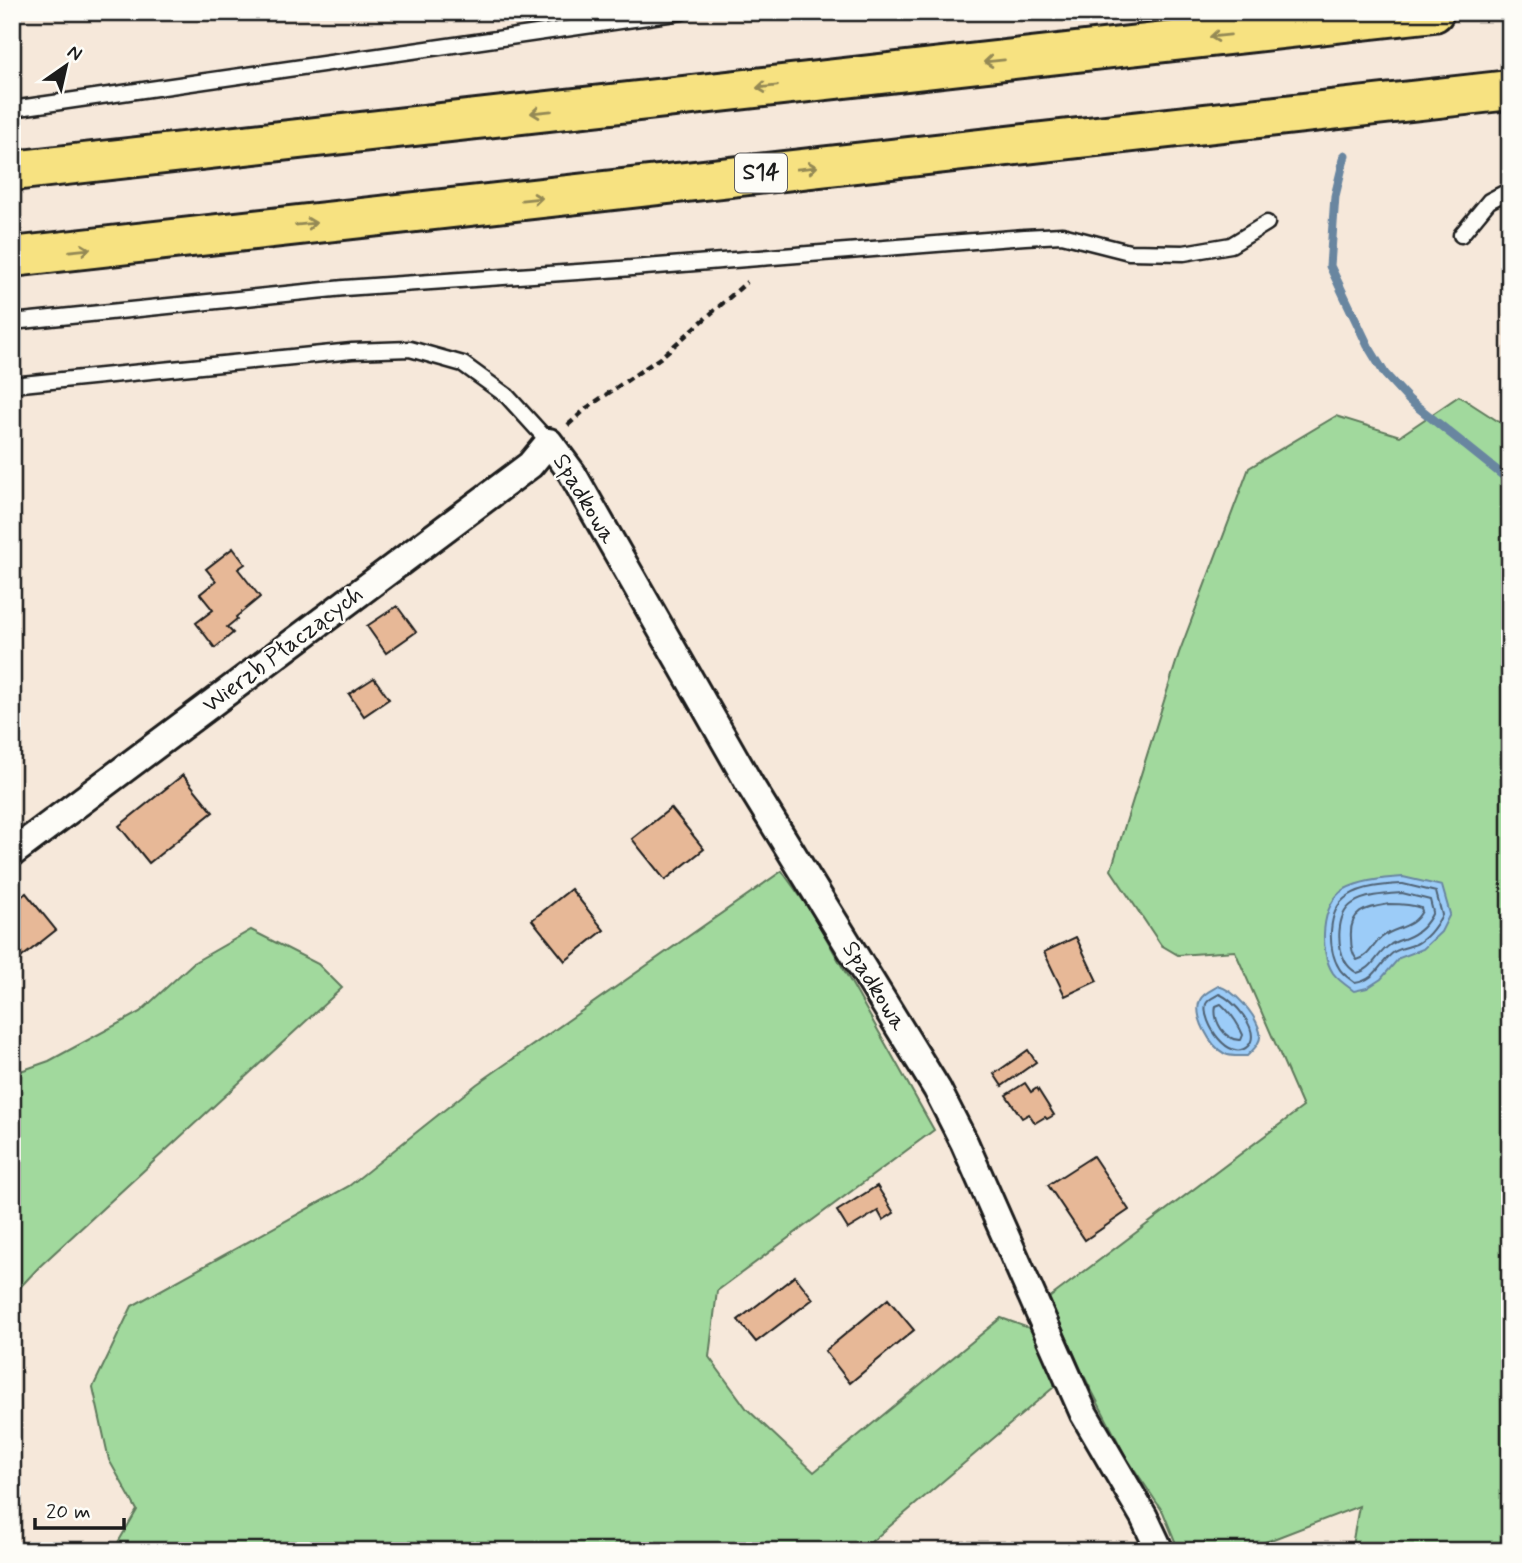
<svg xmlns="http://www.w3.org/2000/svg" width="1522" height="1563" viewBox="0 0 1522 1563" font-family="Mynerve,sans-serif">
<style>
.green{fill:#a1d99d;stroke:#5e7a5c;stroke-width:2}
.water{fill:#9cccf8;stroke:#6986a0;stroke-width:2}
.lines{fill:none;stroke-linecap:round;stroke-linejoin:round}
.shore{stroke:#4f6274;stroke-width:2}
.stream{stroke:#6986a0;stroke-width:9}
.building{fill:#e7b897;stroke:#1c1c1c;stroke-width:2}
.lane-casing{stroke:#1c1c1c;stroke-width:19}
.street-casing{stroke:#1c1c1c;stroke-width:32}
.highway-casing{stroke:#1c1c1c;stroke-width:44}
.path{stroke:#1c1c1c;stroke-width:4.5;stroke-dasharray:7 5;stroke-linecap:butt}
.lane{stroke:#fdfcf7;stroke-width:14}
.street{stroke:#fdfcf7;stroke-width:26}
.highway{stroke:#f7e281;stroke-width:38}
.oneway{stroke:#948954}
.labels{text-anchor:middle;dominant-baseline:central;stroke-width:5;stroke-linejoin:round;paint-order:stroke}
.shield{fill:#fdfcf7;stroke:#605f5e;stroke-width:2}
.shield-label{font-size:23px;font-weight:bold;fill:#1c1c1c}
.street-label{font-size:24px;fill:#1c1c1c;stroke:#fdfcf7}
</style>
<rect width="100%" height="100%" fill="#f6e8da"/>
<filter id="ink" filterUnits="userSpaceOnUse"><feTurbulence type="fractalNoise" baseFrequency=".0143" numOctaves="2"/><feDisplacementMap in="SourceGraphic" scale="14" xChannelSelector="R" yChannelSelector="G"/><feConvolveMatrix kernelMatrix="1 2 1 2 8 2 1 2 1" color-interpolation-filters="sRGB"/></filter>
<g filter="url(#ink)">
<path class="green" d="M1459,396L1510,429V1551H1351L1359,1506L1242,1551H1179L1163,1512L1126,1457L1083,1374L1049,1298L1303,1107L1235,951L1178,955L1161,945L1111,870L1179,653L1249,468L1336,416L1400,436Z
M782,871L812,913L934,1130L717,1291L709,1357L747,1409L814,1472L1001,1318L1029,1328L1042,1342L1057,1369L1054,1387L864,1548L865,1551H113L137,1510L109,1460L93,1387L132,1306L349,1186L477,1084Z
M251,930L318,964L342,988L39,1267L12,1296V1074L49,1061L140,1012L193,963Z"/>
<path class="water" d="M1403,877L1442,886L1450,914L1441,932L1423,949L1399,958L1381,979L1367,988L1354,991C1347,986 1338,980 1333,973C1319,952 1320,903 1345,889C1362,880 1384,878 1403,877Z
M1218,986C1235,990 1256,1015 1260,1032C1262,1042 1254,1049 1247,1056C1239,1056 1232,1057 1225,1054C1210,1046 1193,1016 1200,1000C1203,993 1212,990 1218,986Z"/>
<g class="lines">
<path class="shore" d="M1403,884L1436,892L1442,915C1436,926 1428,938 1416,944C1409,947 1400,948 1394,952C1379,963 1377,980 1355,983C1349,978 1342,974 1339,968C1327,949 1327,909 1348,896C1363,886 1385,885 1403,884Z
M1402,893L1430,900L1433,912C1427,925 1419,933 1406,938C1401,940 1394,942 1390,945C1377,953 1373,970 1357,973C1352,970 1348,967 1345,961C1337,946 1336,915 1352,904C1364,895 1388,894 1402,893Z
M1389,904C1400,904 1411,904 1421,908L1422,911C1412,930 1395,926 1381,938C1373,945 1368,958 1357,960C1352,954 1351,947 1351,938C1349,910 1366,908 1389,904Z
M1219,994C1233,999 1262,1031 1248,1046C1230,1064 1201,1022 1206,1004C1208,999 1215,997 1219,994Z
M1221,1004C1231,1013 1238,1023 1243,1035L1241,1040C1224,1041 1213,1020 1216,1006Z"/>
<path class="stream" d="M1345,155L1335,196L1330,266L1368,346L1385,374L1409,400L1510,481"/>
</g>
<path class="building" d="M233,548L245,564L238,569L260,597L236,617L237,619L227,627L233,633L215,648L196,623L213,610L200,594L216,581L206,569Z
M397,606L416,632L386,653L367,626Z
M374,678L389,699L364,716L349,694Z
M183,775L213,812L149,863L119,826Z
M671,808L704,849L665,880L632,839Z
M571,889L604,930L565,961L532,920Z
M26,893L56,930L12,965V904Z
M1076,937L1097,981L1065,996L1044,952Z
M1028,1050L1036,1062L1002,1086L994,1074Z
M1025,1083L1031,1092L1037,1088L1054,1115L1047,1119L1045,1117L1035,1123L1029,1114L1022,1118L1006,1095Z
M1093,1156L1129,1210L1085,1240L1048,1185Z
M877,1186L894,1213L883,1220L878,1211L848,1229L837,1211Z
M795,1276L813,1299L756,1342L738,1320Z
M888,1299L914,1330L850,1383L825,1351Z"/>
<g class="lines">
<defs>
<path id="lane" d="M12,109L682,12
M1461,235L1489,201L1510,190
M12,322L344,288L607,270L1025,237L1062,235L1129,252L1184,253L1231,245L1267,223
M12,385L352,351L410,349L463,364L507,396L549,442"/>
<path id="street" d="M12,853L530,465L549,442L572,473L750,785L937,1089L964,1142L1084,1414L1144,1517L1160,1551"/>
<path id="highway" d="M12,171L1434,12
M12,257L1510,90"/>
</defs>
<use href="#lane" class="lane-casing"/>
<use href="#street" class="street-casing"/>
<use href="#highway" class="highway-casing"/>
<path class="path" d="M568,425L588,407L660,358L747,282"/>
<use href="#lane" class="lane"/>
<use href="#street" class="street"/>
<use href="#highway" class="highway"/>
</g>
<defs><path id="oneway-shaft" d="M-6 0H5M1.5-3L5.5 0L1.5 3" fill="none" stroke-width="1.6" stroke-linecap="round" stroke-linejoin="round" transform="scale(1.75)"/></defs>
<g class="oneway">
<use href="#oneway-shaft" transform="translate(1220 36) rotate(174)"/>
<use href="#oneway-shaft" transform="translate(994 61) rotate(174)"/>
<use href="#oneway-shaft" transform="translate(767 87) rotate(174)"/>
<use href="#oneway-shaft" transform="translate(541 112) rotate(174)"/>
<use href="#oneway-shaft" transform="translate(807 168) rotate(-6)"/>
<use href="#oneway-shaft" transform="translate(532 199) rotate(-6)"/>
<use href="#oneway-shaft" transform="translate(306 224) rotate(-6)"/>
<use href="#oneway-shaft" transform="translate(80 250) rotate(-6)"/>
</g>
</g>
<g class="labels">
<rect class="shield" x="735" y="153.5" width="52" height="39" rx="5"/>
<g class="shield-label">
<text x="761" y="173">S14</text>
</g>
<g class="street-label">
<text transform="translate(584 499) rotate(59)">Spadkowa</text>
<text transform="translate(283 650) rotate(-37)">Wierzb Płaczących</text>
<text transform="translate(874 986) rotate(58)">Spadkowa</text>
</g>
</g>
<rect width="1522" height="1563" fill="none" stroke="#fdfcf7" stroke-width="42"/>
<rect x="21" y="21" width="1480" height="1521" fill="none" stroke="#1c1c1c" stroke-width="2.5" filter="url(#ink)"/>
<g transform="translate(66 66) rotate(34)" stroke="#fdfcf7" stroke-width="5" paint-order="stroke">
<path d="M0-5L12 26L0 18L-12 26Z" fill="#1c1c1c"/>
<text y="-10" font-size="19" font-weight="bold" text-anchor="middle" fill="#1c1c1c">N</text>
</g>
<path d="M35 1518v10h89v-10" fill="none" stroke="#1c1c1c" stroke-width="3.5"/>
<text x="46" y="1518" font-size="21" fill="#1c1c1c" stroke="#fdfcf7" stroke-width="5" paint-order="stroke">20 m</text>
</svg>
